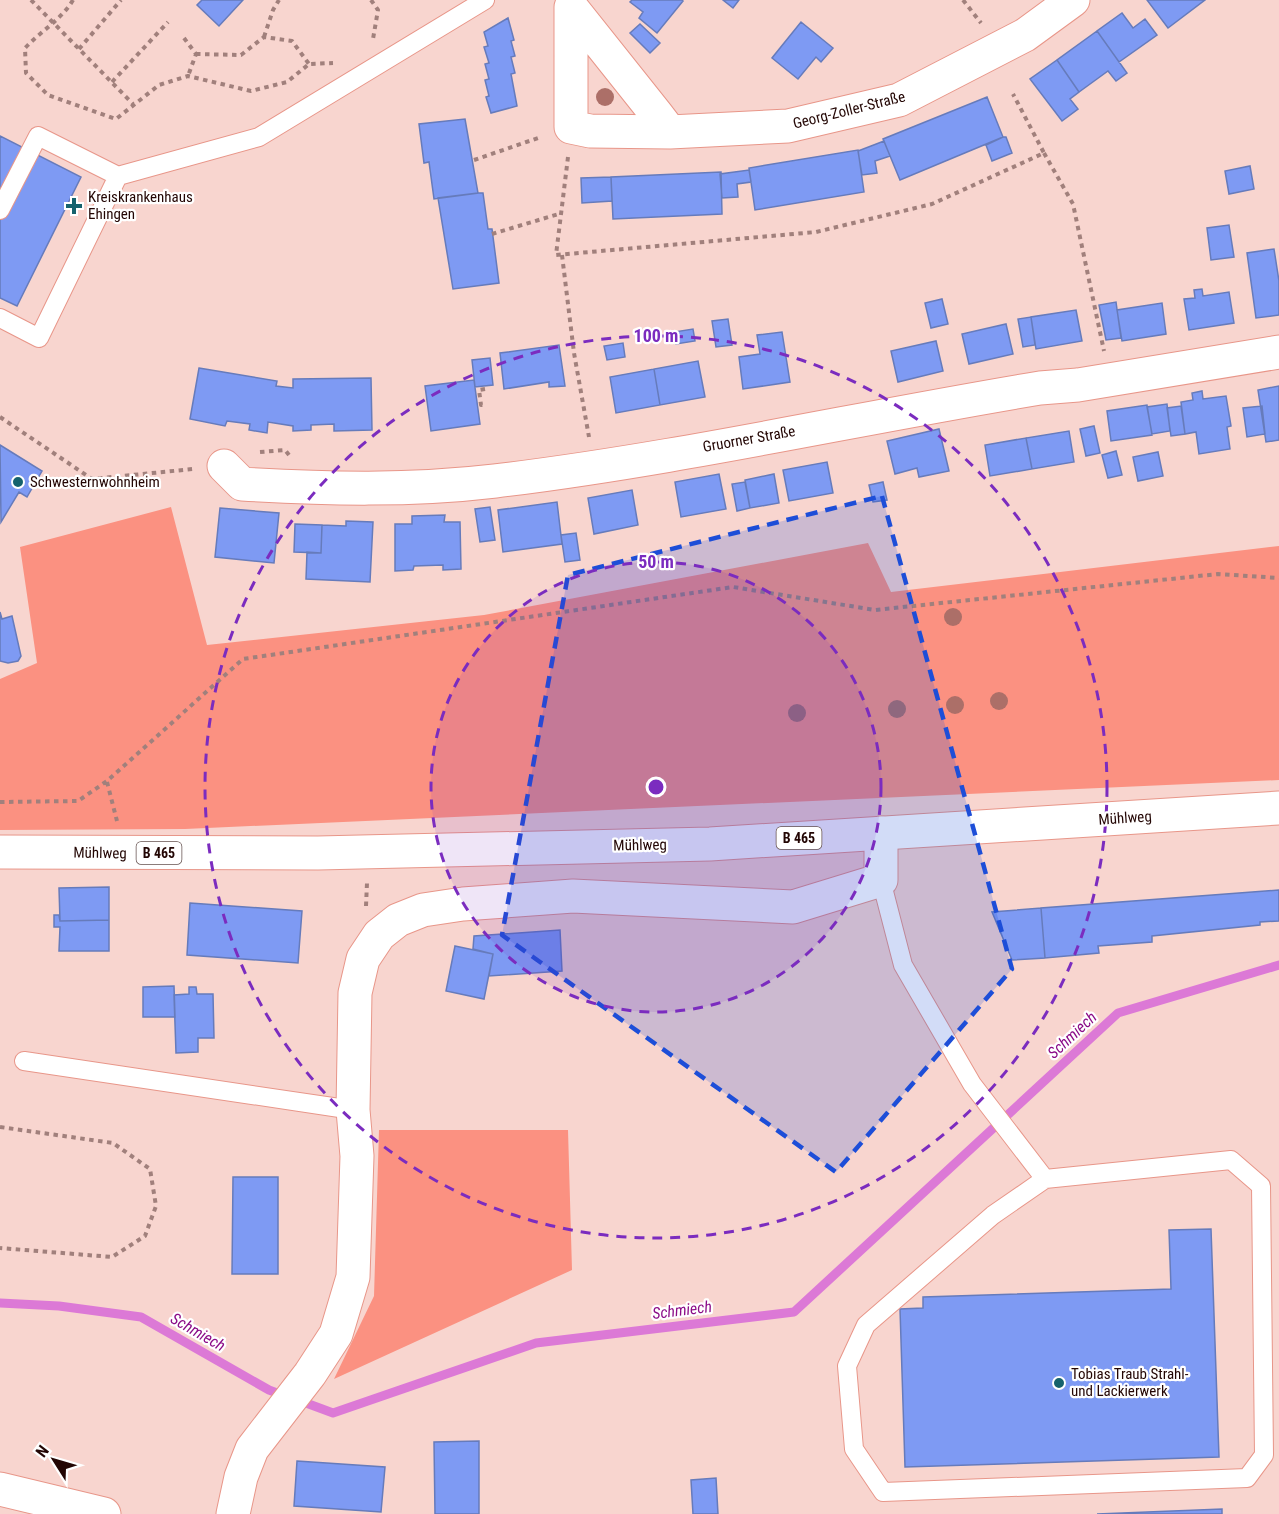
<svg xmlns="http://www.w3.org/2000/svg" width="1279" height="1514" viewBox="0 0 1279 1514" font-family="'Roboto Condensed',sans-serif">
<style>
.green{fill:#fb9181}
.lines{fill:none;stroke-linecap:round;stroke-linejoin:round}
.stream{stroke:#dc79d6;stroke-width:9}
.building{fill:#7e9af3;stroke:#667bbb;stroke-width:1.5}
.service-casing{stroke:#e89689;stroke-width:20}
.minor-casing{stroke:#e89689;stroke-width:35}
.primary-casing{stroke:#e89689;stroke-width:35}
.path{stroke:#a1807c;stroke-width:4;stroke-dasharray:4.5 4.5;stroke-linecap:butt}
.service{stroke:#fff;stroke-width:18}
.minor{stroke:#fff;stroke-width:33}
.primary{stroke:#fff;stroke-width:33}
.tree{fill:#ac6f68}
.marked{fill:#1d4ed8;fill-opacity:0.2;stroke:#1d4ed8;stroke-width:4.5;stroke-dasharray:12 8;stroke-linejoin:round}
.ring{fill:none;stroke:#7b2cbf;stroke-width:3;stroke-dasharray:10 8}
.poi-dot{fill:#15626d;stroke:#fff;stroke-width:2}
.labels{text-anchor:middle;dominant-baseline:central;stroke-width:4.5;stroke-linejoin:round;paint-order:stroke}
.shield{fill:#fff;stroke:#65514f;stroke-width:1.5}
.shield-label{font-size:14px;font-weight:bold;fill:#230604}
.street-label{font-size:15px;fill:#230604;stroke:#fff}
.poi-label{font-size:15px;fill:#230604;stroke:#fff;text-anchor:start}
.water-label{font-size:16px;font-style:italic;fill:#8b0c88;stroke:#fff}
.centre{fill:#7b2cbf;stroke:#fff;stroke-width:3}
.ring-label{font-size:18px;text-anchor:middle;font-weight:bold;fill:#7b2cbf;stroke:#fff;stroke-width:4.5;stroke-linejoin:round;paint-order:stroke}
</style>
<rect width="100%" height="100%" fill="#f8d5cf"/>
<path class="green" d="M171,507L207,645L484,615L868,543L891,592L1279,546V780L185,829L0,830V679L37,663L20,547Z
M379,1130H568L572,1270L334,1379L374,1296Z"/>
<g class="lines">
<path class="stream" d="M0,1303L59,1306L141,1317L269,1390L285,1396
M298,1400L333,1413L536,1343L794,1312L1118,1013L1279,965"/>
</g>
<path class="building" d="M202,0H243L219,26L197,5Z
M632,0H682L683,1L657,33L639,18L643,12L630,2Z
M723,0H739L733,8Z
M1147,0H1205L1168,28Z
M1122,13L1133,28L1145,19L1157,35L1119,62L1097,31Z
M508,18L514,40L511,41L515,56L511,57L515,73L511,74L517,106L491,113L486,97L489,96L485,80L489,79L485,64L489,63L484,47L488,46L484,32Z
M801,22L833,48L821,62L816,57L798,79L772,58Z
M640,24L660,43L650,53L630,33Z
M1097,31L1127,73L1116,81L1108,71L1079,92L1057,60Z
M1057,60L1079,92L1070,99L1078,109L1062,121L1030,79Z
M987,97L1003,137L900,180L883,139Z
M465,119L478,193L434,199L429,162L424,163L419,124Z
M0,136L81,177L17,306L0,298Z
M1003,137H1006L1012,153L992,161L986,145Z
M884,141L890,156L875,161L877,173L862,175L858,151Z
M858,150L864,192L755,210L749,168Z
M1250,166L1254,189L1229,194L1225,171Z
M749,170L751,182L737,184L738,197L722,198L720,174Z
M721,172L722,214L613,219L611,177Z
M611,177L612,201L582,203L581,178Z
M478,193H483L488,229H492L499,283L453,289L438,198Z
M1229,225L1234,257L1211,260L1207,228Z
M1274,249L1279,281V315L1256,318L1247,253Z
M1202,289L1203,296L1229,292L1234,323L1189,330L1184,299L1195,298L1194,290Z
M942,299L948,324L931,328L925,303Z
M1116,302L1121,338L1106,340L1099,305Z
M1162,303L1166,334L1122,341L1117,310Z
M1076,310L1082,341L1036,349L1031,317Z
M1031,317L1035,345L1023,347L1018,319Z
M728,319L732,345L716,347L712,321Z
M1006,324L1013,354L969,364L962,334Z
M693,329L695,341L676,344L674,332Z
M782,332L790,382L743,389L739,357L760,354L757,335Z
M936,341L943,371L898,382L891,351Z
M623,343L625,357L607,360L604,346Z
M559,345L565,386L549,387V382L504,389L500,353Z
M490,358L493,385L475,387L472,360Z
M698,361L705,397L660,405L654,369Z
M199,368L277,381L276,386L293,388V379L371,378L372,430L334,431V424L311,425V430L293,431V426L268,422L267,433L249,430L250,424L227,421L225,426L190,419Z
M654,369L660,405L616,413L610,377Z
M474,380L480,424L431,431L425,386Z
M1279,386V440L1266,442L1258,390Z
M1202,391L1203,399L1226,396L1231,426L1227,427L1230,449L1199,454L1196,432L1185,434L1181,402L1193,400L1192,393Z
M1167,404L1170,431L1152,434L1147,407Z
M1147,405L1152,435L1111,441L1107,411Z
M1181,406L1185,434L1171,436L1167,408Z
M1262,406L1265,434L1247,437L1243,408Z
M1094,426L1100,453L1086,456L1080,429Z
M939,429L949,471L919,477L917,468L895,474L887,441Z
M1069,431L1074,462L1032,469L1026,438Z
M1026,438L1032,469L990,476L985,445Z
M0,445L42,471L27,497L19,492L1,522Z
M1116,451L1122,475L1108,478L1102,455Z
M1158,452L1163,476L1138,481L1133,457Z
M827,462L833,493L789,501L783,470Z
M719,474L726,509L681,517L675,482Z
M774,474L779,503L750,508L745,480Z
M745,482L750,508L737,511L732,484Z
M883,482L887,500L873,502L869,485Z
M632,490L638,525L594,534L588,498Z
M557,502L562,544L503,552L498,510Z
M490,507L495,540L480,542L475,509Z
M220,508L279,513L274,563L215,557Z
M445,515L444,522H460L461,569L443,570V565L414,566L413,570L395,571V524H412V516Z
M346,521L373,522L370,582L306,579L307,552L321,553L322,525L346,526Z
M295,524L322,525L321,553L294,552Z
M576,533L580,560L565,562L561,535Z
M0,612L2,619L12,616L21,656L18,661L8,663L0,661Z
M109,887V920L60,921L59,888Z
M1279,890V921L1260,922V925L1152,936V942L1098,946L1099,953L1045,958L1041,908Z
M190,903L302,911L298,963L187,955Z
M1041,908L1045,958L1012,960L992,912Z
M54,915H59L60,921L109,920V951H59L60,927H54Z
M560,930L562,971L489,976L493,954L473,949L474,936Z
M455,946L493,954L484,999L446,991Z
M174,986L175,1017H143V987Z
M189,987H196L197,994H213L214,1038H198V1052L176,1053L174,995L189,994Z
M233,1177H278V1274H232Z
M1211,1229L1219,1457L905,1467L900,1309L923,1308V1297L1171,1289L1169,1230Z
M479,1441V1514H435L434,1442Z
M297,1461L385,1467L381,1512L294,1506Z
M716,1478L718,1514H693L691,1480Z
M1222,1509V1514H1097Z"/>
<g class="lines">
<defs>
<path id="service" d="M0,210L38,136L118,176
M0,318L39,338L118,176L259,137L485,0
M881,880L903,965L972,1084L1045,1179L993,1215L866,1325L847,1366L854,1449L883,1492L1247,1478L1264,1455L1261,1186L1231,1160L1045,1179
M24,1061L353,1110"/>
<path id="minor" d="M571,7L657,115L670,132L590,131L571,127Z
M670,132L788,126L899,100L1025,35L1073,0
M224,466L242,484C326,489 411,491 495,481C678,459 858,418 1040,388L1078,385L1279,352
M0,1489L104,1514
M233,1514L241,1477L252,1449L310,1374L336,1334L353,1277L357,1156L353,1110L355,993L363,959L379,935L398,920L423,910L463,904L573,896L793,907L881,880V833"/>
<path id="primary" d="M0,852L318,853L710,844L1279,808"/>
</defs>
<use href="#service" class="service-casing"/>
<use href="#minor" class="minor-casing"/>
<use href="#primary" class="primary-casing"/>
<path class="path" d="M31,0L133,104
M73,0C62,19 41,31 25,48L26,73L48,95L116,119L159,85L188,76L251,91L287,82L309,64L333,63
M371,0L378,10L373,39
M963,0L981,23
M264,37L273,10L279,0
M184,38L196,54L188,76
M79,49L121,0
M196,54L241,55L264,37L292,41L309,64
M112,82L168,22
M1044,153L1073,204L1104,351
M568,157L556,255L816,232L932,204L1044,153L1013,94
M474,160L541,137
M492,234L562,213
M562,255L574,353L589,437
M485,389L479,390L481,405L486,404
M0,417L92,479L193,469
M260,452L285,450L289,455
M107,782L117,821
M0,802L78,801L107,781L243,659L733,587L875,610L1218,574L1279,578
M366,906L367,883
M0,1127L113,1143L150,1169L156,1206L145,1236L112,1257L0,1248"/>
<use href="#service" class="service"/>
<use href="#minor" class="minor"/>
<use href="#primary" class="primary"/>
</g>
<g class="tree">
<circle cx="605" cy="97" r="9"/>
<circle cx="953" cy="617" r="9"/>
<circle cx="999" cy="701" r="9"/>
<circle cx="955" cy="705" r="9"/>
<circle cx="897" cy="709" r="9"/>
<circle cx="797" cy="713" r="9"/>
</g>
<path class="marked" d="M882,496L1012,969L836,1172L502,935L568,575Z"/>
<circle cx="656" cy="787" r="225" fill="#7b2cbf" fill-opacity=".12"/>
<g class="ring">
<circle cx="656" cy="787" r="225"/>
<circle cx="656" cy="787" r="451"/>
</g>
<g class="poi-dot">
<path d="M71 197h6v6h6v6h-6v6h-6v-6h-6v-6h6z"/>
<circle cx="18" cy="482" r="6"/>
<circle cx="1059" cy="1383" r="6"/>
</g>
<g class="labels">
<g class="shield">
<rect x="776.5" y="827" width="45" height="22" rx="4.5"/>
<rect x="136.5" y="842" width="45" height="22" rx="4.5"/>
</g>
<g class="shield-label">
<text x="799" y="838">B 465</text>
<text x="159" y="853">B 465</text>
</g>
<g class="street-label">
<text transform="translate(849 110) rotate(-14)">Georg-Zoller-Straße</text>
<text transform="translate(749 439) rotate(-10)">Gruorner Straße</text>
<text transform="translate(1125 818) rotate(-4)">Mühlweg</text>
<text transform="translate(640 845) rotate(-1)">Mühlweg</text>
<text transform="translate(100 853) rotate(1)">Mühlweg</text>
</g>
<g class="poi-label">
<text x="88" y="197">Kreiskrankenhaus<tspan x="88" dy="17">Ehingen</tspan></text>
<text x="30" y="482">Schwesternwohnheim</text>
<text x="1071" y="1374">Tobias Traub Strahl-<tspan x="1071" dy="17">und Lackierwerk</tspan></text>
</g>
<g class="water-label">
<text transform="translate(1072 1035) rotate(-43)">Schmiech</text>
<text transform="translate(682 1310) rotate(-7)">Schmiech</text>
<text transform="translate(198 1332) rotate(30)">Schmiech</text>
</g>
</g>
<circle cx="656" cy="787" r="9" class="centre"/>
<g class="ring-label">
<text x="656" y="342">100 m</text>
<text x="656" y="568">50 m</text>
</g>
<g transform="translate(54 1460) rotate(307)" stroke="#ffffff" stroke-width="4.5" paint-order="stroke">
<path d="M0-4.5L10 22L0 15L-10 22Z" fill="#230604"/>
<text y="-9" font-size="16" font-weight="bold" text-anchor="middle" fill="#230604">N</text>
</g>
</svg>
